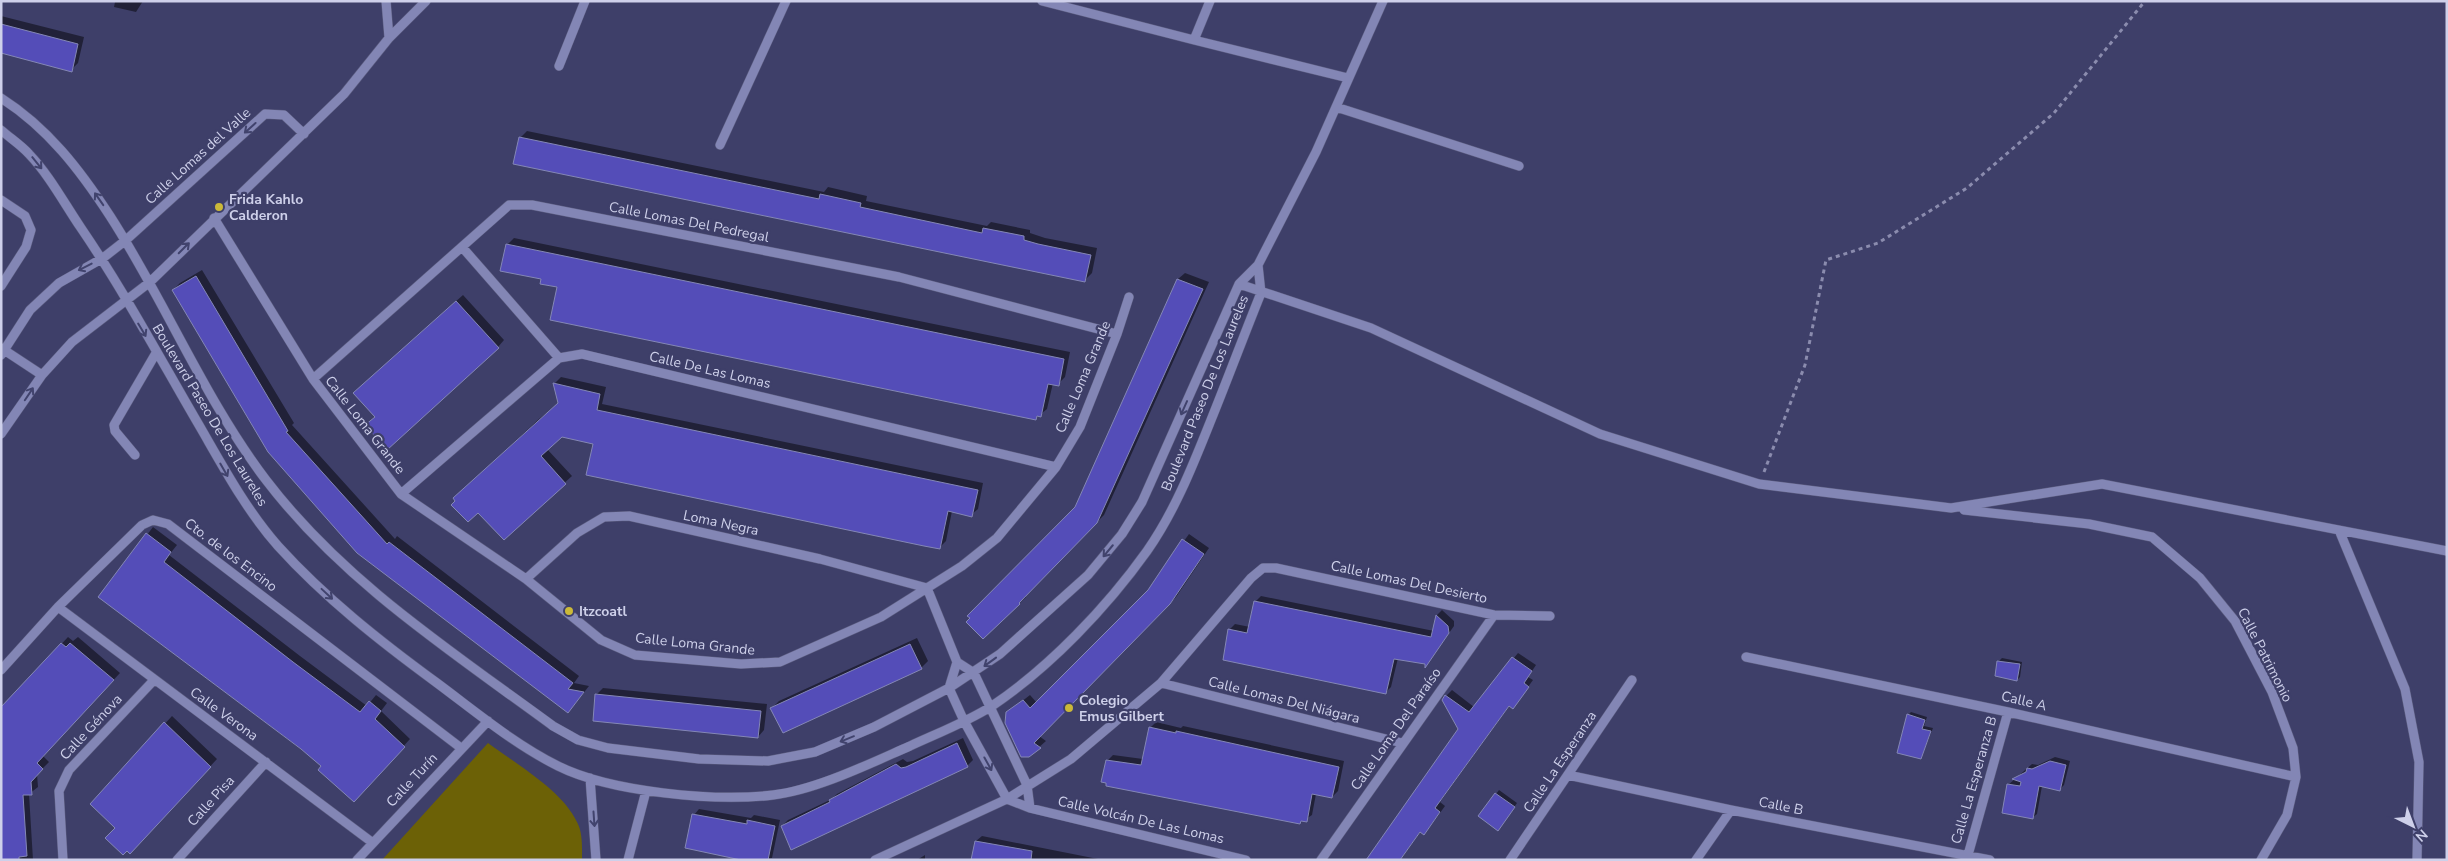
<svg xmlns="http://www.w3.org/2000/svg" width="2448" height="861" viewBox="0 0 2448 861" font-family="'Nunito Sans',sans-serif">
<style>
.green{fill:#6c6106}
.shadow{fill:#0007}
.building{fill:#544db8;stroke:#8487b6}
.lines{fill:none;stroke-linecap:round;stroke-linejoin:round}
.minor-casing{stroke:#5b5c7f;stroke-width:10}
.path{stroke:#8b8cae;stroke-width:3;stroke-dasharray:4 4;stroke-linecap:butt}
.minor{stroke:#8386b5;stroke-width:9}
.oneway{stroke:#41436d}
.poi-dot{fill:#cbb939;stroke:#3e3f69;stroke-width:2}
.labels{text-anchor:middle;dominant-baseline:central;stroke-width:4.5;stroke-linejoin:round;paint-order:stroke}
.street-label{font-size:14px;fill:#ced0ea;stroke:#3e3f69}
.poi-label{font-size:14px;font-weight:bold;fill:#ced0ea;stroke:#3e3f69;text-anchor:start}
</style>
<rect width="100%" height="100%" fill="#3e3f69"/>
<path class="green" d="M488,743C516,764 562,790 577,822C583,833 582,848 582,860H382Z"/>
<path class="shadow" d="M143,1L136,12L114,7L115,2H111Z
M1,16L84,37L78,63L71,70L1,52Z
M527,131L824,192L828,187L867,196L866,201L987,226L991,222L1030,230V233L1045,238L1097,248L1092,273L1085,280L520,138Z
M514,238L1070,352L1065,377L1058,384L1053,383L1047,409L1036,418L559,286L543,278L507,245Z
M202,270L294,423L292,425L395,539L397,536L579,676L574,683L589,686L574,705L269,452L173,290L180,283Z
M1185,273L1209,282L1104,515L1024,595L1026,597L983,637L1076,507L1178,279Z
M463,295L504,340L498,347L376,417L361,386Z
M561,377L606,387L602,404L983,483L978,509L971,515L952,511L946,541L940,547L594,443L561,436L547,449L572,476L504,538L478,511L456,501L461,492L539,419L560,403L555,383Z
M153,527L177,545L169,555L300,656L367,706L376,695L387,703L381,711L410,739L360,794L100,597Z
M1189,534L1209,548L1176,597L1039,736L1046,741L1029,756L1007,713L1030,695L1037,703L1149,590Z
M1261,596L1434,631L1437,615L1442,610L1454,621V626L1427,664L1398,658L1391,687L1385,693L1229,630L1235,624L1250,627L1255,602Z
M68,637L73,641L78,637L120,673L43,756L49,762L37,774L38,787L29,794L33,860H1V709Z
M917,638L928,661L921,668L772,708L779,701Z
M1518,653L1536,665L1528,677L1533,680L1518,701L1510,705L1440,802L1445,806L1429,828L1424,833L1421,831L1400,860L1460,729L1446,696L1452,690L1474,707Z
M2002,658L2022,662L2020,677L2017,680L1997,675L1999,661Z
M603,688L767,704L764,730L758,737L596,695Z
M1911,712L1927,717L1924,726L1933,728L1921,758L1908,715Z
M172,716L217,759L137,845L91,804Z
M1156,722L1181,728L1183,726L1344,761L1338,791L1332,797L1316,794L1312,815L1300,823L1107,761L1113,755L1143,759L1150,728Z
M963,738L973,760L967,766L782,826L788,820L832,799L837,794L903,759L907,762L913,761Z
M2055,757L2070,761L2064,785L2059,790L2042,786L2037,814L2032,818L2008,785L2032,764L2038,765Z
M1499,790L1517,803L1501,826L1480,816Z
M699,809L751,818L754,815L780,820L772,858L747,860L694,815Z
M982,836L1103,860H972L976,841Z
M925,855V860H917Z"/>
<path class="building" d="M1,24L78,44L72,72L1,53Z
M519,137L819,199L820,194L861,203L860,207L982,233L983,228L1024,236V240L1038,244L1091,255L1085,282L513,164Z
M506,244L1064,359L1059,386L1048,384L1041,417L1037,416L1036,420L550,320L557,287L540,284L541,279L500,271Z
M196,276L288,431L286,432L387,544L389,542L573,683L568,689L584,692L568,713L357,553L268,452L172,290Z
M1177,279L1203,289L1097,523L1019,603L1020,604L983,639L966,622L970,618L967,616L1075,507Z
M456,301L499,348L387,450L365,425L375,417L353,393Z
M553,383L600,394L597,410L978,490L972,517L948,511L940,549L924,546L586,475L593,444L562,437L541,456L566,484L504,540L478,513L468,522L451,505L455,501L453,498L558,403Z
M146,533L171,552L164,562L293,662L360,712L369,701L381,711L375,719L405,747L354,802L318,770L321,766L301,749L98,597Z
M1182,539L1204,554L1170,604L1034,743L1041,748L1029,757H1021L1005,723L1006,712L1023,700L1030,708L1148,590Z
M1254,601L1431,637L1436,615L1448,626L1449,633L1425,668V664L1394,659L1386,694L1223,660L1228,629L1247,633Z
M61,643L66,647L70,643L114,680L37,763L43,769L31,782L32,795H23L27,856L19,857V860H1V707Z
M910,644L922,669L783,733L770,708Z
M1512,657L1532,671L1524,683L1529,687L1513,709L1509,706L1435,808L1440,812L1424,835L1420,832L1400,860H1366L1458,729L1442,700L1445,695L1469,712Z
M1997,661L2020,664L2017,681L1995,676Z
M595,694L761,711L758,738L593,721Z
M1907,714L1925,720L1922,729L1931,731L1921,759L1897,753Z
M164,722L211,767L130,854L127,851L123,855L105,838L115,828L90,804Z
M1149,727L1176,733V731L1339,767L1332,798L1312,794L1307,822L1301,821L1300,824L1106,786V783L1101,782L1106,760L1141,765Z
M957,743L968,767L791,850L781,826L830,802L829,800L896,764L901,768L906,767Z
M2050,761L2066,765L2060,791L2039,786L2033,819L2002,813L2007,784L2020,786L2021,782L2012,779L2026,772L2027,768L2032,769Z
M1495,793L1515,807L1498,831L1478,816Z
M692,814L747,824V820L775,826L768,860H741L685,848Z
M975,841L1032,851L1031,860H971Z"/>
<g class="lines">
<defs>
<path id="minor" d="M386,1L389,38
M1042,1L1194,40
M1210,1L1194,40L1348,78
M559,66L585,1
M1,98C48,128 80,170 110,216C165,301 205,400 266,480C343,581 451,651 553,726L578,740L608,748L699,759L768,761L815,752L874,727L949,688L1000,654L1088,575L1122,534L1142,502L1239,284L1258,265L1316,152L1383,1
M1336,107L1519,166
M1,130C10,138 21,145 29,154C50,176 64,203 81,228C126,294 163,364 203,432C226,472 248,512 278,546C325,598 381,642 437,683C476,712 514,744 558,766C610,792 715,802 773,795C816,790 871,763 910,746C938,733 967,722 992,706C1050,667 1107,607 1147,551C1175,511 1193,465 1211,420C1228,378 1244,335 1261,293L1258,265
M720,145L786,1
M1,200L25,216L31,230L26,247L1,286
M214,218L313,379L401,494L526,579L601,640L635,655L741,664L780,662L881,617L962,566L997,538L1056,467L1080,427L1117,334L1129,297
M462,247L559,358
M1239,284L1371,328L1600,434L1759,484L1951,508L2102,484L2447,551
M1,348L42,375
M1,355L30,310L59,283L103,258L126,240L265,114L284,115L304,134
M313,379L509,205H532L899,277L1117,334
M1,434L42,375L72,342L150,282L344,94L389,38L426,1
M135,455L115,431L114,425L156,353
M401,494L559,358L582,354L1056,467
M1964,510L2089,524L2152,537L2200,578L2235,621L2272,692L2293,748L2296,777L2287,815L2261,860
M2339,530L2405,689L2419,762L2417,860
M526,579L577,533L604,517L629,516L820,559L927,588L957,662
M58,607L373,843
M1746,657L2008,712L2296,777
M957,662L949,688L964,721L1007,799L1030,808L1246,860
M957,662L974,673L1027,785L1030,808
M1,670L58,607L142,525L153,520L168,524L461,748
M1161,683L1402,743
M1568,775L1731,810L1990,860
M590,778L596,860
M1968,855L2008,712
M63,860L59,791L69,770L154,680
M177,860L266,762
M357,860L488,721
M628,860L646,791
M875,860L1007,799L1071,759L1161,683L1251,578L1263,568H1276L1494,615L1550,616
M1321,860L1494,615
M1510,860L1632,680
M1696,860L1731,810"/>
</defs>
<use href="#minor" class="minor-casing"/>
<path class="path" d="M1764,472L1805,365L1826,260L1878,243L1967,188L2054,113L2145,1"/>
<use href="#minor" class="minor"/>
</g>
<defs><path id="oneway-shaft" d="M-6 0H5M1.5-3L5.5 0L1.5 3" fill="none" stroke-width="1.6" stroke-linecap="round" stroke-linejoin="round" transform="scale(1.25)"/></defs>
<g class="oneway">
<use href="#oneway-shaft" transform="translate(250 128) rotate(138)"/>
<use href="#oneway-shaft" transform="translate(37 163) rotate(51)"/>
<use href="#oneway-shaft" transform="translate(99 199) rotate(-125)"/>
<use href="#oneway-shaft" transform="translate(184 248) rotate(-45)"/>
<use href="#oneway-shaft" transform="translate(85 267) rotate(153)"/>
<use href="#oneway-shaft" transform="translate(142 330) rotate(59)"/>
<use href="#oneway-shaft" transform="translate(29 394) rotate(-56)"/>
<use href="#oneway-shaft" transform="translate(1184 408) rotate(114)"/>
<use href="#oneway-shaft" transform="translate(224 470) rotate(60)"/>
<use href="#oneway-shaft" transform="translate(1108 551) rotate(130)"/>
<use href="#oneway-shaft" transform="translate(327 594) rotate(43)"/>
<use href="#oneway-shaft" transform="translate(990 662) rotate(144)"/>
<use href="#oneway-shaft" transform="translate(847 739) rotate(158)"/>
<use href="#oneway-shaft" transform="translate(988 764) rotate(61)"/>
<use href="#oneway-shaft" transform="translate(594 819) rotate(86)"/>
</g>
<g class="poi-dot">
<circle cx="219" cy="207" r="5"/>
<circle cx="569" cy="611" r="5"/>
<circle cx="1069" cy="708" r="5"/>
</g>
<g class="labels">
<g class="street-label">
<text transform="translate(198 156) rotate(-42)">Calle Lomas del Valle</text>
<text transform="translate(689 222) rotate(11)">Calle Lomas Del Pedregal</text>
<text transform="translate(710 370) rotate(13)">Calle De Las Lomas</text>
<text transform="translate(1083 377) rotate(-67)">Calle Loma Grande</text>
<text transform="translate(1205 393) rotate(-68)">Boulevard Paseo De Los Laureles</text>
<text transform="translate(210 415) rotate(59)">Boulevard Paseo De Los Laureles</text>
<text transform="translate(365 425) rotate(52)">Calle Loma Grande</text>
<text transform="translate(721 523) rotate(12)">Loma Negra</text>
<text transform="translate(231 555) rotate(37)">Cto. de los Encino</text>
<text transform="translate(1409 582) rotate(12)">Calle Lomas Del Desierto</text>
<text transform="translate(695 644) rotate(6)">Calle Loma Grande</text>
<text transform="translate(2265 655) rotate(63)">Calle Patrimonio</text>
<text transform="translate(1284 700) rotate(14)">Calle Lomas Del Niágara</text>
<text transform="translate(2024 701) rotate(13)">Calle A</text>
<text transform="translate(224 714) rotate(36)">Calle Verona</text>
<text transform="translate(91 727) rotate(-47)">Calle Génova</text>
<text transform="translate(1396 729) rotate(-55)">Calle Loma Del Paraíso</text>
<text transform="translate(1560 762) rotate(-56)">Calle La Esperanza</text>
<text transform="translate(412 780) rotate(-47)">Calle Turín</text>
<text transform="translate(1974 780) rotate(-74)">Calle La Esperanza B</text>
<text transform="translate(211 801) rotate(-48)">Calle Pisa</text>
<text transform="translate(1781 806) rotate(11)">Calle B</text>
<text transform="translate(1141 820) rotate(13)">Calle Volcán De Las Lomas</text>
</g>
<g class="poi-label">
<text x="229" y="199">Frida Kahlo<tspan x="229" dy="16">Calderon</tspan></text>
<text x="579" y="611">Itzcoatl</text>
<text x="1079" y="700">Colegio<tspan x="1079" dy="16">Emus Gilbert</tspan></text>
</g>
</g>
<rect width="2448" height="861" fill="none" stroke="#ced0ea" stroke-width="5"/>
<g transform="translate(2413 826) rotate(138)" stroke="#3e3f69" stroke-width="4" paint-order="stroke">
<path d="M0-4L9 19L0 12L-9 19Z" fill="#ced0ea"/>
<text y="-8" font-size="14" font-weight="bold" text-anchor="middle" fill="#ced0ea">N</text>
</g>
</svg>
